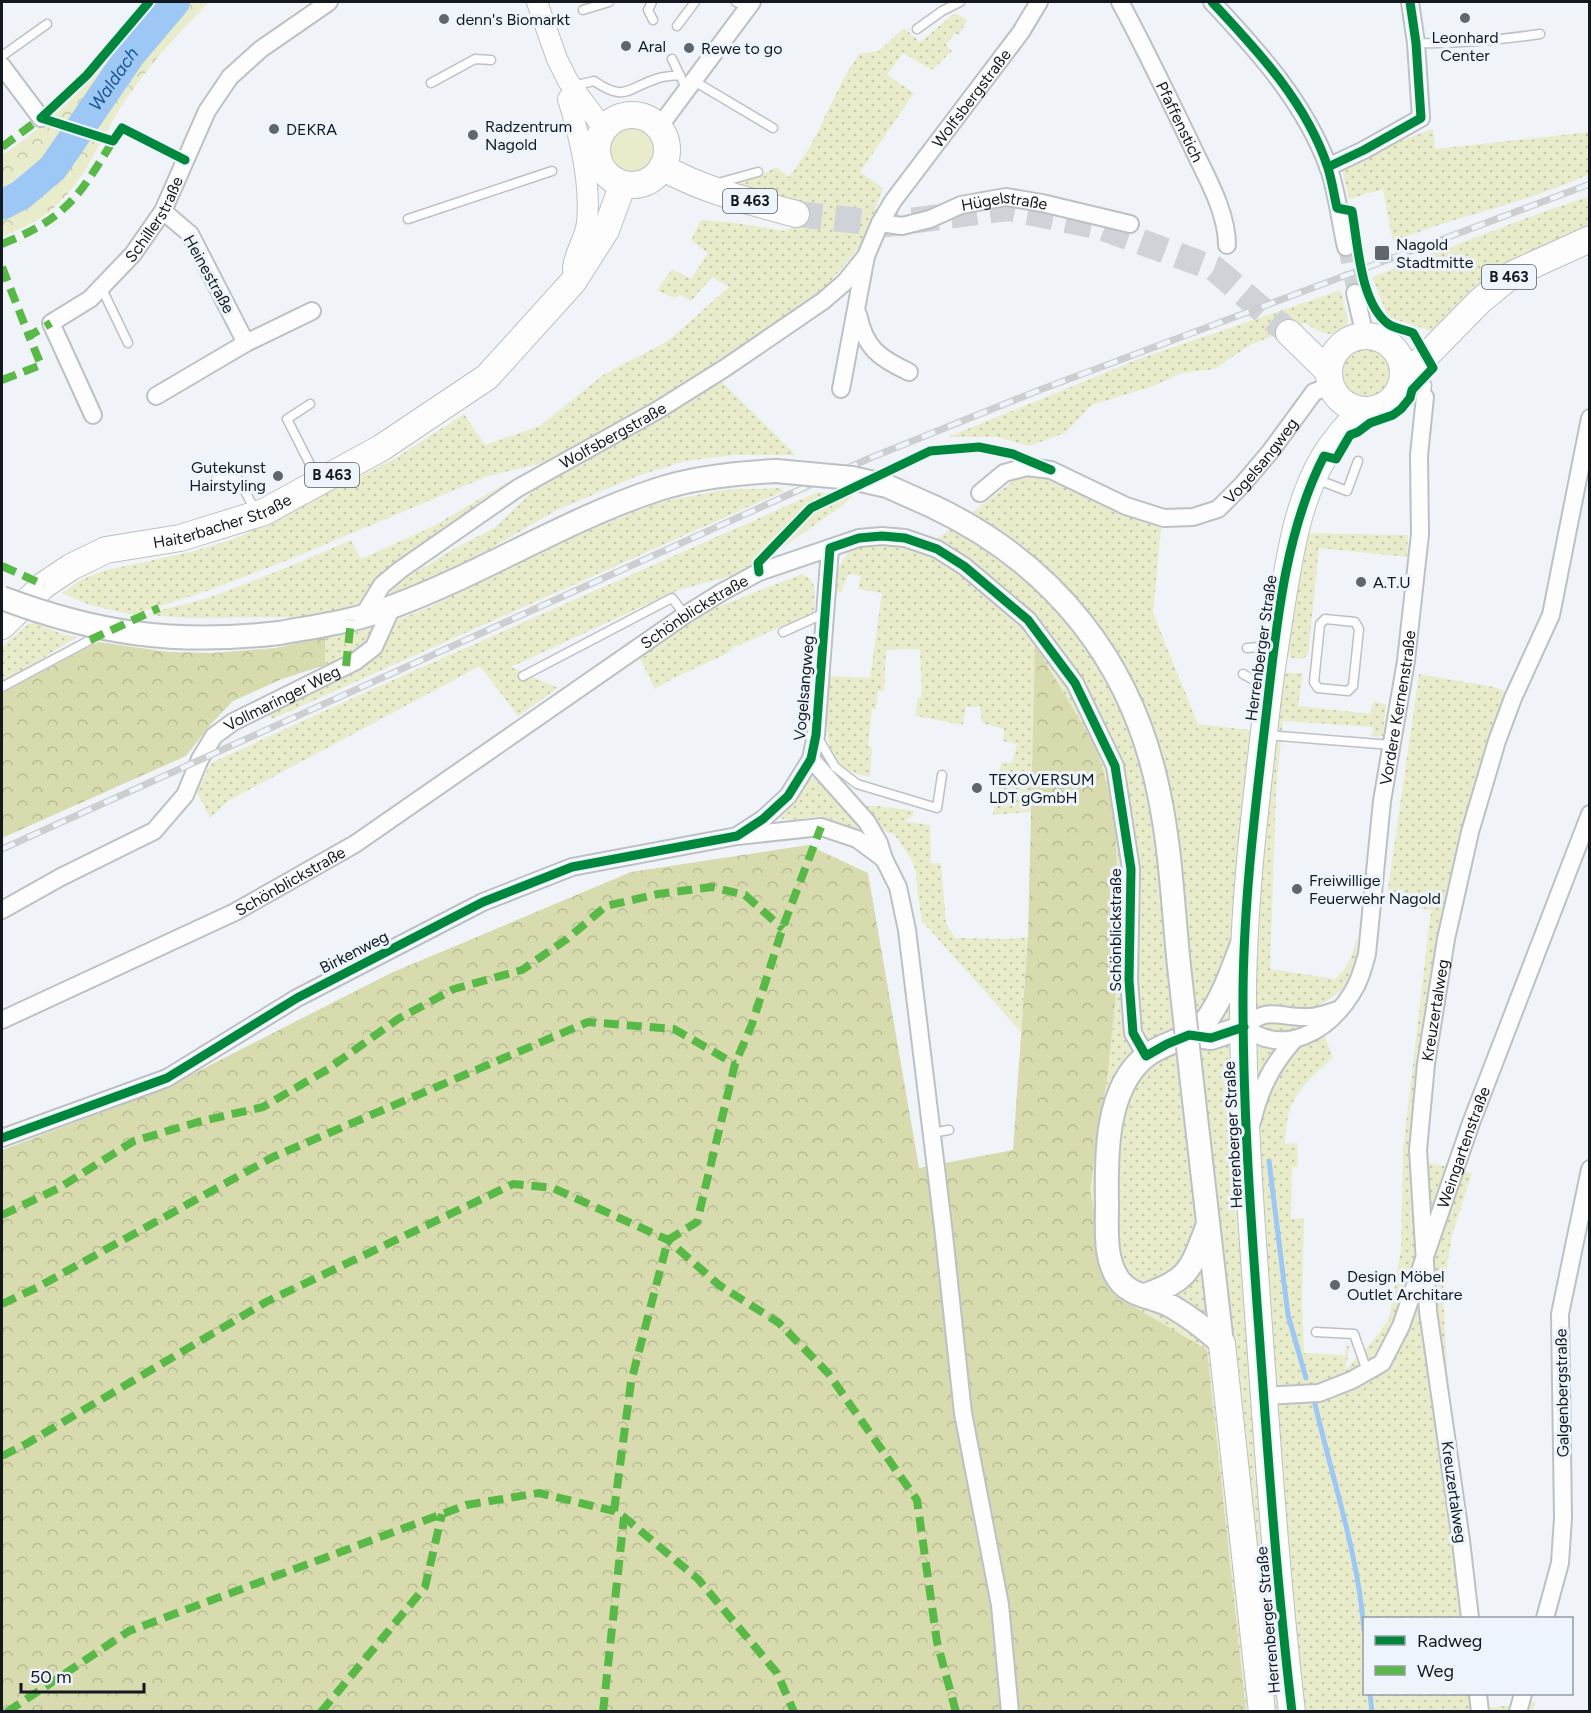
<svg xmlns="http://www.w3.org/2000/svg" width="1591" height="1713" viewBox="0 0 1591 1713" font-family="Figtree,sans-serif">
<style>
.grass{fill:url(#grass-dots)}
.forest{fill:url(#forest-crowns)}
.park{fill:url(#park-crowns)}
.garden{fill:#e8ecca}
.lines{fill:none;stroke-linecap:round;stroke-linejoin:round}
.stream{stroke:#9dc8f5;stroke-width:5}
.river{stroke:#9dc8f5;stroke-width:30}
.minor-tunnel{stroke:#cfd3d7;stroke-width:16;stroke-dasharray:16 8;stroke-linecap:butt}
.primary-tunnel{stroke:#cfd3d7;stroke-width:26;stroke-dasharray:26 13;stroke-linecap:butt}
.service-casing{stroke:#bcc1c6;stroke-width:11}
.minor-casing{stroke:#bcc1c6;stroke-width:20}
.tertiary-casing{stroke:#bcc1c6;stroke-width:22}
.secondary-casing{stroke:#bcc1c6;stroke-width:26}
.primary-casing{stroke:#bcc1c6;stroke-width:28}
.service{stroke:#fdfdfe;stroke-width:8}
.minor{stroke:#fdfdfe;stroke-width:16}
.tertiary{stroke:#fdfdfe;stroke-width:20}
.secondary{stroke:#fdfdfe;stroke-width:22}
.primary{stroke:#fdfdfe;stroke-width:26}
.rail-casing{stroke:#cdcecf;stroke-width:7}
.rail{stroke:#edf4fb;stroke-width:4.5;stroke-dasharray:14;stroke-linecap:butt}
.secondary-bridge-casing{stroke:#bcc1c6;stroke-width:26;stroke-linecap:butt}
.secondary-bridge{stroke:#fdfdfe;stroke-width:22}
.quiet{stroke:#58b947;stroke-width:8;stroke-dasharray:15 8;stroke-linecap:butt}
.cycleway-casing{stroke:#edf4fb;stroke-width:13}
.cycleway{stroke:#00873e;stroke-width:9}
.poi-dot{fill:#60666b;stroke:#edf4fb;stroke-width:2}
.labels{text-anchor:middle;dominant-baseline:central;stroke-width:6;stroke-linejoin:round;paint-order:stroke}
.shield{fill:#edf4fb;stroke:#545b61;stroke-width:1.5}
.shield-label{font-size:15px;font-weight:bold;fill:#13191f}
.poi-label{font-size:16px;fill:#13191f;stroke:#edf4fb;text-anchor:start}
.street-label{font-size:16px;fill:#13191f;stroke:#edf4fb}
.water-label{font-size:18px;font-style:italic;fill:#19558f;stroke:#edf4fb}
</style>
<defs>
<pattern id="grass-dots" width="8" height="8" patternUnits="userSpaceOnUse" patternTransform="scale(1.5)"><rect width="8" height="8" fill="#e8ecca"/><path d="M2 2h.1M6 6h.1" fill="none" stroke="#c6caad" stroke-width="1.8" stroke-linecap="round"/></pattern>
<pattern id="forest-crowns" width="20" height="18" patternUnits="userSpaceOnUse" patternTransform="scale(1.5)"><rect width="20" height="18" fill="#d7dbad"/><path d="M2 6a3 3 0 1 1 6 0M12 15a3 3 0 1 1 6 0" fill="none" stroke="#b8bb94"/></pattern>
<pattern id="park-crowns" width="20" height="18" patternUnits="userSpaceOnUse" patternTransform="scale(1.5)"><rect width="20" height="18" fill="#e8ecca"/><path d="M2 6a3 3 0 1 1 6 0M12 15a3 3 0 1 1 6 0" fill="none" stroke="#c6caad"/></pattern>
</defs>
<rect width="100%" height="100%" fill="#f0f4f8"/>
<path class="grass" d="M955,13L967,20L959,35L955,33L946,45L952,51L932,70L903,53L887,75L914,93L860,172L883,188L864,241L826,287L717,377L796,455H735L685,461L637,476L557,510L490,549L425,583L391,596V590L397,584L450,551L494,528L553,472L546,462L488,476L288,560L207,591L133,615L90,605L62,593L82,579L106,570L191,552L237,538L394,459L464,414L485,445L540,426L603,375L668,341L729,287L712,277L691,301L680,295L675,298L657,291L672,269L691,279L708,253L691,240L701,220L737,223L785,231L800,224L807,204L788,202L728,184C746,181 760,177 776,167L789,177L810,147L845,76L859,54L879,51L904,28L920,42Z
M1433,129L1435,149L1589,132V174C1551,192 1512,203 1472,215C1445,222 1419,232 1393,241L1383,189L1349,199L1342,169L1375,150Z
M1589,196V224L1491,279L1431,331L1388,317L1372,277L1513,223Z
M1341,290L1348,322C1342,342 1317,333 1306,323L1250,345L1215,369L1181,373L1151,387L1092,405L1065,433L1029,446L997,437H948L1141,358Z
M1338 373a28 28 0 1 1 56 0a28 28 0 1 1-56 0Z
M530,474L376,583L358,603L348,609L291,620L288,617L190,618L148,615C166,607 186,605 205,599C255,581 303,561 351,540L361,559L434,526L504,484Z
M1040,476L1063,482L1161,528L1153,613L1198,724L1275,733L1283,673H1303L1298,706L1371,714L1373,702L1386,704L1383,736L1372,737L1373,727L1283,721L1276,791L1270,969L1335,979C1349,967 1353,954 1357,937C1360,974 1348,993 1314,1007L1333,1058C1314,1074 1294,1091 1288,1116C1286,1125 1286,1135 1285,1144L1297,1143L1298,1167H1292L1291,1219L1304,1218L1302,1304L1304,1353L1345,1355L1347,1346L1350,1345L1345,1370L1373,1341L1389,1319L1401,1250L1403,1150L1431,910L1386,903L1419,674L1494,687L1518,696L1474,842L1456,913L1433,1051L1426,1162L1472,1173L1452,1235L1443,1290L1448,1391L1471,1540L1479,1618H1364V1694H1488L1489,1708L1536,1702L1533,1711H1246L1207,1350L1113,1294L1090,1191L1108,1072L1120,952L1115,812L1035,650L1031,812L993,815L1001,762L1012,763L1017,744L1003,741L1004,729L982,723L980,707H966L963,725L916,716L917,698L922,697L920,649L886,650L884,691H878L876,709H872L868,746L872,748L870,777C863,775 854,774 847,770C818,753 828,704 829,676L870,678L882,593L858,589L861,576L849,574L841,592H837V570L849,550L876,543L923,550L1016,479Z
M781,488L784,491L272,719L266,713L344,678L368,663L397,620L430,607L562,540L660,502L723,490Z
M818,492L853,495L842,506L786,545L731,576L678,590L511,667L558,688L518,716L480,666L228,801L210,818L197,792L211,763L377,687Z
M1302,533L1408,535L1407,557L1319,548L1308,655L1302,659L1291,658L1285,652Z
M802,574C819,580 814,597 814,612L733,648L726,654L674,678L655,689L639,657L715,608Z
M35,623L62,634L77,637L2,684V647L28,624Z
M379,624C368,651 350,657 325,665V637Z
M812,778L821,781L859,822L860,828C847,830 835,819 822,817C809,815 795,822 782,819L779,816L807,780Z
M866,806H878L914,811L913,816L903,821L930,825L931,863H941L946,923L955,938L1008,939L1028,937L1021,1032L922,921L917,890L916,873L913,862L894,834C877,831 873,820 866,806Z"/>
<path class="forest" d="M325,637V665L282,679L233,701L211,724L186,756L2,838V693L98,642L169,652L213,653L275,648Z
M1035,645L1096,747L1115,812L1120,952L1108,1072L1090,1191L1113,1294L1207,1350L1246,1711L2,1712V1150L163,1089L391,973L631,872L808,845L868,873L919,1168L1013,1150L1028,937Z"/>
<path class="park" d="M158,2H209C179,32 151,63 126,99C103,132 90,173 60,202C44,219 22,228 2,237V155C67,113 108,61 158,2Z"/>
<path class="garden" d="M605 150a27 27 0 1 1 54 0a27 27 0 1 1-54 0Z"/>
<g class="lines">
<path class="stream" d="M1269,1161L1288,1315L1306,1378
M1315,1404C1332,1478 1358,1553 1364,1630
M1370,1694L1372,1712"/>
<path class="river" id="s1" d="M2,205L21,195L53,168L131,54L175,2"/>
<path class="minor-tunnel" d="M1346,247L1355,293"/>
<path class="primary-tunnel" d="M796,214L887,224L1008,208L1101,227L1215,269L1289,333"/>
<defs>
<path id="service" d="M652,2L648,10L653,20
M736,2L748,8
M583,10L609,2
M677,26L695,2
M917,29L942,11L960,2
M1416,43C1458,44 1498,40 1540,34
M2,56L47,24
M672,59L687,90
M694,81L773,128
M431,83L475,59L491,60
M573,86L594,81C625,102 626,89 656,79C663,76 672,76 680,75
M718,183L758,172
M408,219L552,171
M102,289L128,343
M1399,357L1416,364L1427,385L1425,397
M310,404L287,419L318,480
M216,478L239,480L255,510
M1316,479L1347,491L1358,461
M1325,619L1355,622L1359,629L1353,686L1348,691L1318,688L1314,682L1320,624Z
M783,632L825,613
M1247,648L1272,646
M1243,674L1266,687
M523,676L672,598L685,615
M2,687L90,640
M1266,735L1391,745
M817,736L835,767L857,784L937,808L942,775
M931,1133L949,1130
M1316,1332L1354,1334L1367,1371"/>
<g id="minor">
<path id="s2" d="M1120,2C1145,48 1167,95 1190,142C1204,173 1227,210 1227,245"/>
<path d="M1212,2C1258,51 1304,102 1328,166C1337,191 1340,221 1346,247"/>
<path d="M2,66L41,118"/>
<path d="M659,127L752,2"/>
<path d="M1328,167L1364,150L1421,118L1416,43L1410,2"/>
<path id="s3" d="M880,223L902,226L930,219L961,205L1006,197L1042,203L1130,224"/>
<path d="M1355,293L1365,336"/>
<path d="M858,314C865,348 879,358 909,372"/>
<path d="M246,343L312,311"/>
<path id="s4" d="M841,389L866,256L880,223L893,201L1021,32L1039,2"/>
<path d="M156,396L246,343L190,234L163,211"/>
<path id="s5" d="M93,415L51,323L90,299L133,254L163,211L207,111L230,77L261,49L329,2"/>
<path id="s6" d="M980,493L1004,473L1027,467L1051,470L1126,506L1164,518L1193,517L1218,509L1242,485L1270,452L1314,392L1331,386"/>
<path id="s7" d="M363,616L382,585L400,570L518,488L658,410L725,368L823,301L845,282L866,256"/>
<path d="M811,759L867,822L879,843L884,859L898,887L907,930L943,1226L963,1413L1000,1605L1010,1712"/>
<path d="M740,834L763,819L788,796L811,759L816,735L830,548"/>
<path id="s8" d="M2,910L61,877L154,831L185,795L200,759L214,736L233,722L356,661L374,647L392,607"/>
<path id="s9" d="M1340,1009C1329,1013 1319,1017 1308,1017C1278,1018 1269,1005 1244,1027C1284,1057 1328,1032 1352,993C1360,981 1363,968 1367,954L1382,801L1406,661L1420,534L1419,455L1425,397"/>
<path id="s10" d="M2,1020L235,912L355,844L685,615L722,592L759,572L859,538L882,536L905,538L937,549L964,566L1028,620L1075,683L1115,766L1131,869L1129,980L1133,1033L1146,1056"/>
<path d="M1252,1122C1260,1089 1271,1066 1294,1040"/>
<path d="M2,1138L167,1078L297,998L483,902L572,867L737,836L821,827L857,839L884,859"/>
<path id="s11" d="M1263,1396L1319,1393L1352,1380L1382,1363L1401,1326L1471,1123L1590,814"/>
<path id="s12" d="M1470,1618L1461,1541L1428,1311L1418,1150L1426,1064L1446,939L1470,832L1497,741L1513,698L1551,615L1590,418"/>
<path d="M1545,1618L1560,1563L1563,1518L1560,1314L1590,1169"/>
<path d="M1478,1694L1480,1712"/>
<path d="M1518,1712L1523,1694"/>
</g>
<path id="tertiary" d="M537,2L557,59L568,81L604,129
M573,270C573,253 586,239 587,222C591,181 580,137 568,99L575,91"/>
<path id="secondary" d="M934,507C1054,564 1133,663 1159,794C1171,850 1173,909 1179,966
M279,633C318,626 357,621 394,606C483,573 565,520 656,490C694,477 736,473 776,471
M1189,1035L1211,1038L1244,1027
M1191,1074L1222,1344
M1145,1295C1189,1280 1191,1269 1207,1227
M1222,1344C1207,1330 1190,1317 1171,1306C1155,1297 1130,1296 1119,1280C1104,1259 1107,1230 1107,1205C1106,1158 1105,1088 1146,1056C1164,1042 1190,1040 1205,1022C1221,1002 1233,968 1242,944"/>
<g id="primary">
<circle cx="632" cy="150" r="35"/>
<path d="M662,167C704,191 750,201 796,214"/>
<path d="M1289,333L1329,372"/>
<circle cx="1366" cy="373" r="37"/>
<path d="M1403,376L1427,355L1480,301L1513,274L1590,239"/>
<path id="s13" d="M2,626L44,585L71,567L106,550L180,538L264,512L381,448L487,377L573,282L606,230L623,184"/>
<path d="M1222,1344L1262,1712"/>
<path d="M1292,1712C1277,1584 1268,1455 1259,1327C1251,1218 1243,1109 1243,1000C1243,905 1255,809 1266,715C1270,678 1276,640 1282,603C1290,554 1298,500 1324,457C1335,439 1348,425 1362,410"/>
</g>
</defs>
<use href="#service" class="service-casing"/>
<use href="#minor" class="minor-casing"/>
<use href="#tertiary" class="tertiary-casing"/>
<use href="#secondary" class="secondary-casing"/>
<use href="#primary" class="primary-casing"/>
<use href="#service" class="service"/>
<use href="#minor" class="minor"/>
<use href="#tertiary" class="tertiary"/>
<use href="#secondary" class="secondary"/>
<use href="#primary" class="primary"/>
<defs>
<path id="rail" d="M2,849L870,458L1037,391L1590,184"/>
</defs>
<use href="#rail" class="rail-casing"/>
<use href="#rail" class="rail"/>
<defs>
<path id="secondary-bridge" d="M776,471L852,478L887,486L934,507
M2,598C98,634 176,645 279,633
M1179,966L1191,1074"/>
</defs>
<use href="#secondary-bridge" class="secondary-bridge-casing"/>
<use href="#secondary-bridge" class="secondary-bridge"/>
<path class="quiet" d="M2,147L45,115
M2,244C23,235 45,226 63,209C84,191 98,164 113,141
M2,267L29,336
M2,380L41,365L29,336L51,323
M2,566L44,585
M90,640L159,608
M346,666L351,620
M2,1215L59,1188L134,1141L198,1122L263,1107L328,1069L398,1019L454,989L522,970L567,939L606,906L658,894L712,887L745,895L783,929
M2,1304L38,1287L273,1157L588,1022L674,1029L735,1064
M2,1456L26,1444L266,1302L513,1184L553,1188L668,1240L719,1285L779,1323L828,1373L917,1500L937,1642L956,1712
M614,1511L631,1382L668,1240L697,1222L735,1064L752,1024L784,924L821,827
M7,1712L129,1631L466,1505L539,1493L614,1511L624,1517L698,1579L777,1673L794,1712
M321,1712L425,1587L442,1514
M603,1712L624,1517"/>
<defs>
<path id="cycleway" d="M1212,2C1257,50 1307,103 1328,168C1332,181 1334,195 1337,208L1352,211C1358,244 1360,301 1387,323C1394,329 1404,329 1413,333L1433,368L1412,390L1410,398L1401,409L1393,415L1370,423L1358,432L1350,435L1336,459L1324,456C1284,534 1276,630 1266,716C1255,810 1243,906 1243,1001C1243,1111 1251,1222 1259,1331C1268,1458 1277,1585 1292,1712
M41,118L113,141L122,128L185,160
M41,118L87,75L149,2
M1328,167L1364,150L1421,118L1416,43L1410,2
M759,572L758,563L811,508L930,451L979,447L1013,454L1051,470
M2,1138L167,1078L297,998L483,902L572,867L737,836L763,819L788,796L811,759L816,735L830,548L859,538L882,536L905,538L937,549L964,566L1028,620L1075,683L1115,766L1131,869L1129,980L1133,1033L1146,1056L1167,1044L1189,1035L1211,1038L1244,1027"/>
</defs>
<use href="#cycleway" class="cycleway-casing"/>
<use href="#cycleway" class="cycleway"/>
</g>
<g class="poi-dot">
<circle cx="1465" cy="18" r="6"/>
<circle cx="444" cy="19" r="6"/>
<circle cx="626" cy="46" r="6"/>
<circle cx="689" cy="48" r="6"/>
<circle cx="274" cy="129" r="6"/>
<circle cx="473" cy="135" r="6"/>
<rect x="1374" y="245" width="16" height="16" rx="3"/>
<circle cx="278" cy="476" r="6"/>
<circle cx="1361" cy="582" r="6"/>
<circle cx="977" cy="788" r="6"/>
<circle cx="1297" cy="889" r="6"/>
<circle cx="1335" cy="1285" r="6"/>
</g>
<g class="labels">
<g class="shield">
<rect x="723" y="189" width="54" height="24" rx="4.5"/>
<rect x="1482" y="265" width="54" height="24" rx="4.5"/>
<rect x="305" y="463" width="54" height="24" rx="4.5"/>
</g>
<g class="shield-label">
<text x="750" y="201">B 463</text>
<text x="1509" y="277">B 463</text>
<text x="332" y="475">B 463</text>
</g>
<g class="poi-label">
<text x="456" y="19">denn's Biomarkt</text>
<text x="1465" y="37" text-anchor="middle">Leonhard<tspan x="1465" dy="18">Center</tspan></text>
<text x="638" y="46">Aral</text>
<text x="701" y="48">Rewe to go</text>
<text x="485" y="126">Radzentrum<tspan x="485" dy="18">Nagold</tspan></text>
<text x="286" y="129">DEKRA</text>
<text x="1396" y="244">Nagold<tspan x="1396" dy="18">Stadtmitte</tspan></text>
<text x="266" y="467" text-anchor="end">Gutekunst<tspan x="266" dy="18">Hairstyling</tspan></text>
<text x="1373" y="582">A.T.U</text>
<text x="989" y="779">TEXOVERSUM<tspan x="989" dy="18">LDT gGmbH</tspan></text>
<text x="1309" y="880">Freiwillige<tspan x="1309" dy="18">Feuerwehr Nagold</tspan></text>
<text x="1347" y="1276">Design Möbel<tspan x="1347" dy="18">Outlet Architare</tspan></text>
</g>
<g class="street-label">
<text stroke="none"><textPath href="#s4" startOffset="326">Wolfsbergstraße</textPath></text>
<text stroke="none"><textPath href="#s2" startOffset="134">Pfaffenstich</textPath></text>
<text stroke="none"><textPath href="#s3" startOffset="129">Hügelstraße</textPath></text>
<text stroke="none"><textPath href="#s5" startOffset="250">Schillerstraße</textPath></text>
<text transform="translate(209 274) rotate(61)">Heinestraße</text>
<text stroke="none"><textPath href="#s7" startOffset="312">Wolfsbergstraße</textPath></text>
<text stroke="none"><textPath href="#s6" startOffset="322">Vogelsangweg</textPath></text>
<text stroke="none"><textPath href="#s13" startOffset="250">Haiterbacher Straße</textPath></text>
<text stroke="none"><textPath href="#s10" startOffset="806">Schönblickstraße</textPath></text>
<text transform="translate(1261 648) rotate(-82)">Herrenberger Straße</text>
<text transform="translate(804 688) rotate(-85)">Vogelsangweg</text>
<text stroke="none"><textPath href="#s8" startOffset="363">Vollmaringer Weg</textPath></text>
<text stroke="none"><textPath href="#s9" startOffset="520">Vordere Kernenstraße</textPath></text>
<text stroke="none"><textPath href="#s10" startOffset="320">Schönblickstraße</textPath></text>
<text transform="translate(1115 930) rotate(-90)">Schönblickstraße</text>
<text transform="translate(354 952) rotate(-27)">Birkenweg</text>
<text stroke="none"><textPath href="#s12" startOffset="612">Kreuzertalweg</textPath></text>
<text transform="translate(1233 1135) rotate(-93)">Herrenberger Straße</text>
<text stroke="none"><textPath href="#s11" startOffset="357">Weingartenstraße</textPath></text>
<text transform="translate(1562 1393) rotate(-91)">Galgenbergstraße</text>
<text transform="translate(1454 1492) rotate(82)">Kreuzertalweg</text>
<text transform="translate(1268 1620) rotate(-95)">Herrenberger Straße</text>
</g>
<g class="water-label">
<text stroke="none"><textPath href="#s1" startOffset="171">Waldach</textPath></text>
</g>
</g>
<rect width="1591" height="1713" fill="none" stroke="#13191f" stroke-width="6"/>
<rect x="1363" y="1617" width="210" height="78" fill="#edf4fb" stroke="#969ca3" stroke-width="1.5"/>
<rect x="1375" y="1636" width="30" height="9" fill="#00873e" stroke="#969ca3" stroke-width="1.5"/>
<text x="1417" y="1647" font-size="18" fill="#13191f">Radweg</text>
<rect x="1375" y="1666" width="30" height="9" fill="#58b947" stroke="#969ca3" stroke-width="1.5"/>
<text x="1417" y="1677" font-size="18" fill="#13191f">Weg</text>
<path d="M21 1683v9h123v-9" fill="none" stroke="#13191f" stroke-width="3"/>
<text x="30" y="1683" font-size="18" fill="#13191f" stroke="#edf4fb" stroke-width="4.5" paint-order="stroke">50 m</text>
</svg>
